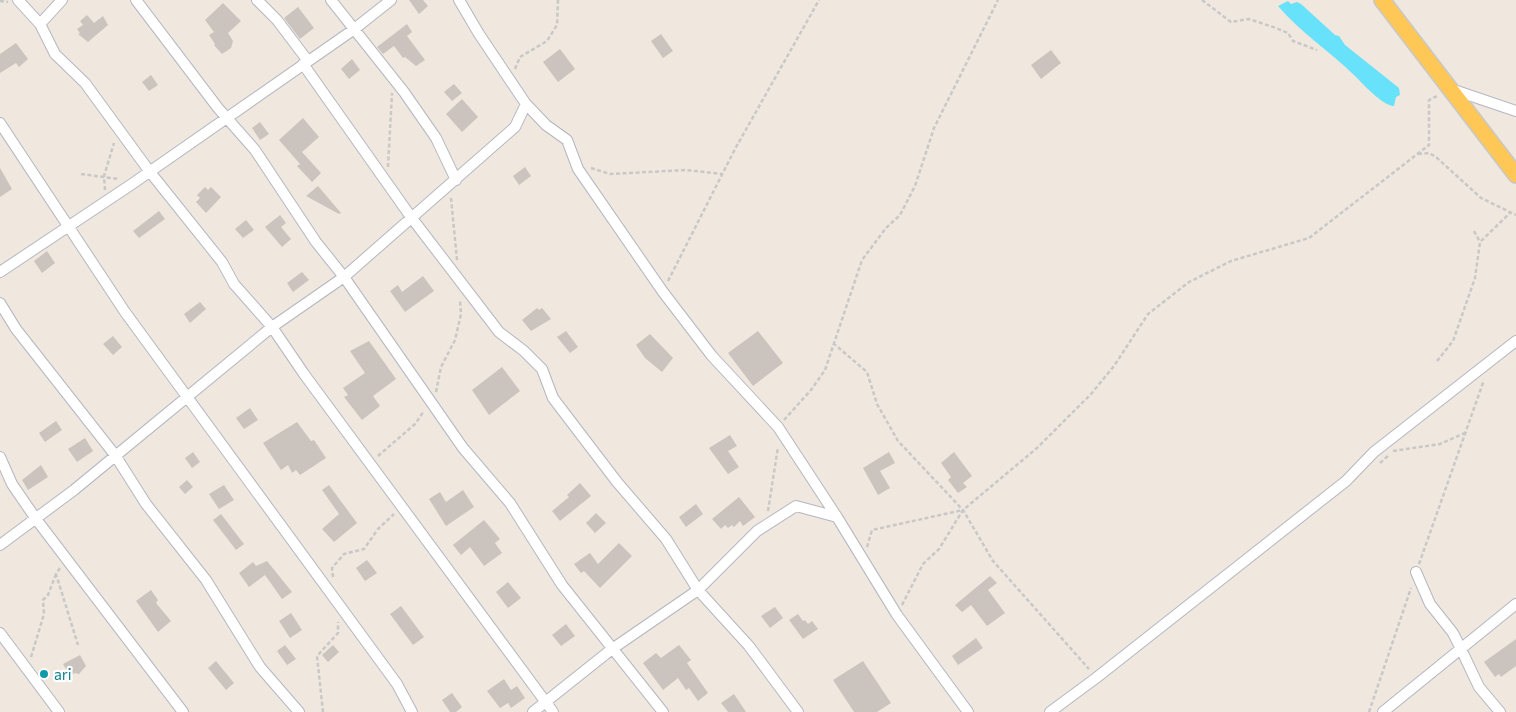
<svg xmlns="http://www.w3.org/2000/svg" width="1516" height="712" viewBox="0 0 1516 712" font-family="Commissioner,sans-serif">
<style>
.water{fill:#68e1fb}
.building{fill:#cbc4be}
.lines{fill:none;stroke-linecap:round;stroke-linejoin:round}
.street-casing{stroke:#b2b7c2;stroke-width:12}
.primary-casing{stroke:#c8c8c8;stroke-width:18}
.path{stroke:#c8c8c8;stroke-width:2.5;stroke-dasharray:4 2.5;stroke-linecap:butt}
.street{stroke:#fff;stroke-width:10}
.primary{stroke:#ffc755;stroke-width:15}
.culture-dot{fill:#0f9aa8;stroke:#fff;stroke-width:2}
.labels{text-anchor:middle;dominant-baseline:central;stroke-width:4.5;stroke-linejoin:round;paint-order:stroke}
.culture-label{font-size:15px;fill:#0d838f;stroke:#fff;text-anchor:start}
</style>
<rect width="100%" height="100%" fill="#f0e7de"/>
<path class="water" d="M1288,1L1291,4L1297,2L1301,4L1335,35L1339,36L1345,45L1399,88L1400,95L1396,97L1394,106C1383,106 1363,84 1355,76C1331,52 1301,33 1278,6Z"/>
<path class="building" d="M409,0H423L428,6L419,14Z
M223,3L241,21L228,33L233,41L231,48L222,54L214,45L215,44L209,35L214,32L205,20Z
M298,7L314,28L300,39L284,18Z
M87,15L94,23L103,16L108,25L88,42L78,34L80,33L77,29L83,25L80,21Z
M407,24L412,32L407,36L425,60L416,66L405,57L403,58L394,46L383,54L377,47Z
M661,34L673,51L663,58L651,41Z
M16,43L28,59L19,67L16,63L0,73V54Z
M560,49L575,69L558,82L543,62Z
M1051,50L1061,63L1041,79L1031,65Z
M352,59L360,70L349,79L341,69Z
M151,75L158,85L149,91L142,82Z
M454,84L462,93L452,101L444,92Z
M462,99L478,117L462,132L446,114Z
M303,118L319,137L302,152L321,173L312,182L297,166L300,164L279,140Z
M260,122L269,134L260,140L252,128Z
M525,167L531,176L519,185L513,176Z
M0,168L12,189L0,197Z
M318,186L341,213L339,214L306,196Z
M205,187L208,190L211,187L221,197L206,213L196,202L200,198L197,195Z
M159,211L165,219L139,238L133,231Z
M280,215L286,223L281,227L291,239L282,247L265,227Z
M246,220L254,230L243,238L235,229Z
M47,251L55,263L42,273L34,261Z
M302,272L309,280L293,292L287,283Z
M423,276L434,291L405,312L390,291L398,285L402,292Z
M200,302L206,309L190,323L184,314Z
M537,308L539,310L542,308L551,319L531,331L522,320Z
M566,331L578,347L570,353L557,337Z
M758,331L783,363L753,386L728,353Z
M650,334L673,358L662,372L645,358L636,345Z
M113,336L122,347L113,355L103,344Z
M369,341L396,379L373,396L380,406L362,420L344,397L348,395L343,388L365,373L350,351Z
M502,367L520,391L489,415L472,390Z
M250,408L258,420L244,429L236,418Z
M56,421L62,430L45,442L39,433Z
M297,422L311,441L314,440L326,458L300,475L296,470L292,473L288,465L281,470L263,443Z
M730,435L737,446L728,451L739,467L728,474L709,448Z
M85,438L93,451L77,462L68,449Z
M193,452L200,462L192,468L185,458Z
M889,452L895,463L880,471L890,488L878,495L863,468Z
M954,452L972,476L963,483L967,487L958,493L948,480L951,477L941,463Z
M41,465L48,477L28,490L22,480Z
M187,480L193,487L185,494L179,487Z
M580,483L591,496L560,521L552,511L569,497L567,495Z
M224,485L234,500L219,509L209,494Z
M329,485L357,523L334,542L322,529L339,514L322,490Z
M463,490L474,507L446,526L429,499L440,492L446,502Z
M739,497L755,517L743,526L740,521L734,527L732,525L728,528L725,525L721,529L712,519Z
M696,504L703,514L686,527L679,517Z
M596,513L606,523L595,533L586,523Z
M221,514L244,544L236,550L213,520Z
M484,520L500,539L495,543L502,553L484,566L470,547L461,555L453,545Z
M619,543L632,556L600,588L584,571L581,573L574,564L590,553L598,564Z
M367,560L377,573L365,581L356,568Z
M267,561L292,592L282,599L265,575L249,587L239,573L253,562L256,566Z
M990,576L997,583L988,590L1005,613L987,626L971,605L962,612L955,605Z
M508,582L521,598L508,608L496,592Z
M151,590L158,600L156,603L171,621L158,632L136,601Z
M401,606L424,637L413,645L390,614Z
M775,607L783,618L770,628L761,616Z
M291,613L302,630L290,638L279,621Z
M798,614L803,621L805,620L808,624L812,621L818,629L803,639L789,620Z
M566,624L575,636L561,646L552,635Z
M976,638L983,648L958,665L952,656Z
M1516,639V666L1501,677L1499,674L1495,677L1484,662Z
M285,645L296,659L287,665L277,651Z
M333,645L339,652L328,662L322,655Z
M679,645L691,660L687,663L708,693L698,701L689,688L686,690L678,678L663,690L643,663L656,653L661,658Z
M80,655L86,666L79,674L75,673L70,676L63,664Z
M216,661L234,683L226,690L208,668Z
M863,661L891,703L877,712H854L833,680Z
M504,679L511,690L517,686L525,698L511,708L508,703L500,708L487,691Z
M452,693L462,707L456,712H450L442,700Z
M734,694L746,712H728L721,703Z"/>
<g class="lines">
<defs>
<path id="street" d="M18,0L40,24L55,54L85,83L150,172L222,262L234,284L272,327L304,374L553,712
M136,0L218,108L255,150L316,242L344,277L463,448L510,503L562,585L663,712
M257,0L277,20L308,61
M331,0L404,92L436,138L456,180
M459,0L479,34L526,104L546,125L567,140L578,169L663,292L712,356L778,427L837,517L897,615L968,712
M40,24L62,0
M303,64L411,217L499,332L524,351L542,369L553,398L617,482L666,539L698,590L749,646L798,712
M1451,89L1516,111
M0,123L125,312L397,684L412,712
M0,272L132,184L353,30L391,0
M0,303L16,329L115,455L146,504L206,580L260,667L299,712
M0,457L12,484L36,519L183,712
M0,545L74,490L272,327L344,277L515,127L526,104
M1416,572L1430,604L1453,633L1461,649L1479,687L1500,712
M0,633L59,712
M533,712L612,649L698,590L757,531L796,506L837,517
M1050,712L1096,678L1346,481L1374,452L1516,341
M1383,712L1516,604"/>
<path id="primary" d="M1382,0L1516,175"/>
</defs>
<use href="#street" class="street-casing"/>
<use href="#primary" class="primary-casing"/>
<path class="path" d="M1202,0L1231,22L1249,19L1276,28L1288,33L1293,41L1317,50
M0,1L8,2
M515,69L520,57L547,41L557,25L558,0
M1418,154L1429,153L1436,157L1481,198L1516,215
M388,167L392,93
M591,168L610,174L686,170L722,174
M81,174L119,179
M105,190L104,176L114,143
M451,198L457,260
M1474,231L1480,242
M668,281L735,149L819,0
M833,343L867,372L877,404L898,441L963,510L993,561L1089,669
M1437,361L1453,341L1475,278L1480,242L1511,212
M436,392L441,367L455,340L461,314L460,300
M784,420L811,390L825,370L862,260L886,228L900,215L915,186L934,128L998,0
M1393,451L1440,444L1465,433
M378,456L415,424L424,411
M1380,463L1389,455
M768,511L778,447
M867,547L872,530L963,510
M1419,564L1484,380
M60,568L56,574L78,645
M333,577L332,568L344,554L364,549L378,529L394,514
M902,605L923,564L939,549L963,510L1037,448L1091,394L1114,366L1148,314L1189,282L1231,261L1309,238L1429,145V100L1439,95
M31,657L44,614L43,600L48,595L56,574
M323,712L317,656L338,633V622
M1369,712L1411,588"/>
<use href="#street" class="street"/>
<use href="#primary" class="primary"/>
</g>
<circle class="culture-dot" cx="44" cy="674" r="5"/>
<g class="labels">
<g class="culture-label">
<text x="54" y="674">ari</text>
</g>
</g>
</svg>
